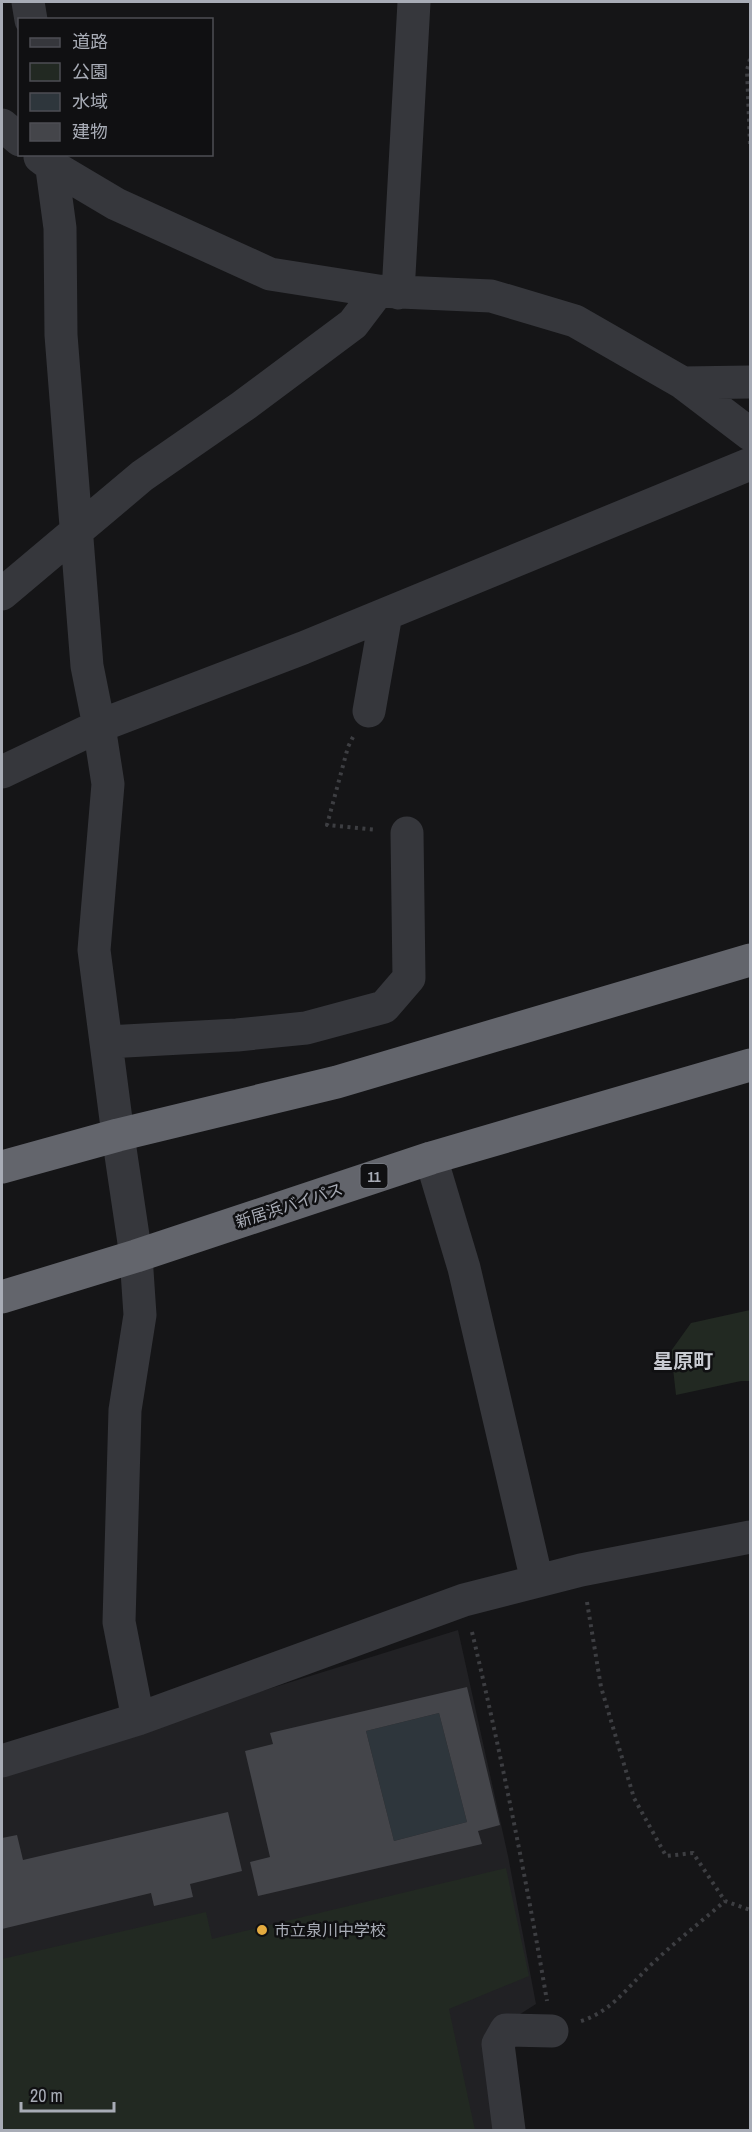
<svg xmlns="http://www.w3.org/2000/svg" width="752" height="2132" viewBox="0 0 752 2132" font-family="'Archivo Narrow','Noto Sans JP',sans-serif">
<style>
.built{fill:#212124}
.green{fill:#222922}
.water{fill:#2e363c}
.building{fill:#44454a;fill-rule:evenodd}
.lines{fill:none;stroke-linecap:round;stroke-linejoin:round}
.path{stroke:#3d3e42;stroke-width:4;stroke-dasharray:3 4.5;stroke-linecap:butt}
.minor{stroke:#36373c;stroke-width:33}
.highway{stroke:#63656c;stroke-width:33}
.poi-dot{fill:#e5ab3f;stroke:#101012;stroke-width:2}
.labels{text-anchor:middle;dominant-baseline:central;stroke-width:5;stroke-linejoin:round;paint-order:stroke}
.shield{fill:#101012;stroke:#7a7d85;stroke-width:1.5}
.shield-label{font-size:15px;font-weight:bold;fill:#a8acb6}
.street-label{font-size:16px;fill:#a8acb6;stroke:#101012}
.poi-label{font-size:16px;fill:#a8acb6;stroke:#101012;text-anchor:start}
.quarter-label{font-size:20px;font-weight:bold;fill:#c9cbd2;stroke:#101012}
</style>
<rect width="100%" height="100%" fill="#151517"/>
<path class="built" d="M458,1630L508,1856L536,2004L484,2037L495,2130H2V1772Z"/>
<path class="green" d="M750,1310V1381H741L676,1395L671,1351L691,1323Z
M506,1868L529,1976L449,2009L475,2130H2V1959L206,1912L212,1939Z"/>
<path class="water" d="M439,1713L467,1822L394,1841L366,1731Z"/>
<path class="building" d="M467,1687L500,1825L478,1831L482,1844L258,1896L250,1862L270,1857L245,1751L273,1744L270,1733ZM439,1713L467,1822L394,1841L366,1731Z
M228,1812L242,1871L190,1884L193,1897L154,1906L151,1893L2,1929V1838L17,1835L23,1860Z"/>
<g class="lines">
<path class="path" d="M750,59L747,70L750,145
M353,737L348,747L327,825L377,830
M587,1602L601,1687L634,1798L666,1856L693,1853L725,1901L750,1910
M472,1632C501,1754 526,1877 547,2001
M581,2021C613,2011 630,1984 653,1963C676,1941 701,1922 725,1901"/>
<path class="minor" d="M28,2L31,20
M2,125L20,140
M50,154L60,228L61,335L87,666L99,726L108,784L94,950L118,1135L136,1256L140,1315L125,1410L119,1622L138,1719
M40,157L52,166L116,204L270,274L378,291L491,296L575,321L683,383L750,434
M398,293L414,2
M683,383L750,382
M2,594L142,476L243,406L353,324L378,291
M369,711L386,614
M2,772L99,726L303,648L750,464
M107,1042L237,1035L306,1028L384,1007L409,978L407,833
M431,1158L464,1268L537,1581
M2,1761L138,1719L464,1600L581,1570L750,1537
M509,2130L498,2044L506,2030L552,2031"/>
<path class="highway" d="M2,1167L118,1135L337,1082L750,960
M2,1297L136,1256L431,1158L750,1065"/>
</g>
<circle class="poi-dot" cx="262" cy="1930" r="6"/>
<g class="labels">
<rect class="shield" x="360.5" y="1164" width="27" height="24" rx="4.5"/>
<g class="shield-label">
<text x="374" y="1176">11</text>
</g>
<g class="street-label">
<text transform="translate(289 1205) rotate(-18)">新居浜バイパス</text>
</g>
<g class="poi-label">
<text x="274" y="1930">市立泉川中学校</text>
</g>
<g class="quarter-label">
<text x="683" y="1360">星原町</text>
</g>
</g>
<rect width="752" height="2132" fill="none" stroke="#a8acb6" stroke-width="6"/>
<rect x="18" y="18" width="195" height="138" fill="#101012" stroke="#4d4e54" stroke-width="1.5"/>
<rect x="30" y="38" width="30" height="9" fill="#36373c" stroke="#4d4e54" stroke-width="1.5"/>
<text x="72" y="48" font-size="18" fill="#a8acb6">道路</text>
<rect x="30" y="63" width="30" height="18" fill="#222922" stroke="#4d4e54" stroke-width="1.5"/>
<text x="72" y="78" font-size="18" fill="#a8acb6">公園</text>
<rect x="30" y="93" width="30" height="18" fill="#2e363c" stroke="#4d4e54" stroke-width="1.5"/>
<text x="72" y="108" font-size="18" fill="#a8acb6">水域</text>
<rect x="30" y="123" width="30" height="18" fill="#44454a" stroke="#4d4e54" stroke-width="1.5"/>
<text x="72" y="138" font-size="18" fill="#a8acb6">建物</text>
<path d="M21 2102v9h93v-9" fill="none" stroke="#a8acb6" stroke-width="3"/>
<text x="30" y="2102" font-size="18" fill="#a8acb6" stroke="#101012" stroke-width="4.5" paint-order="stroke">20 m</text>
</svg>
